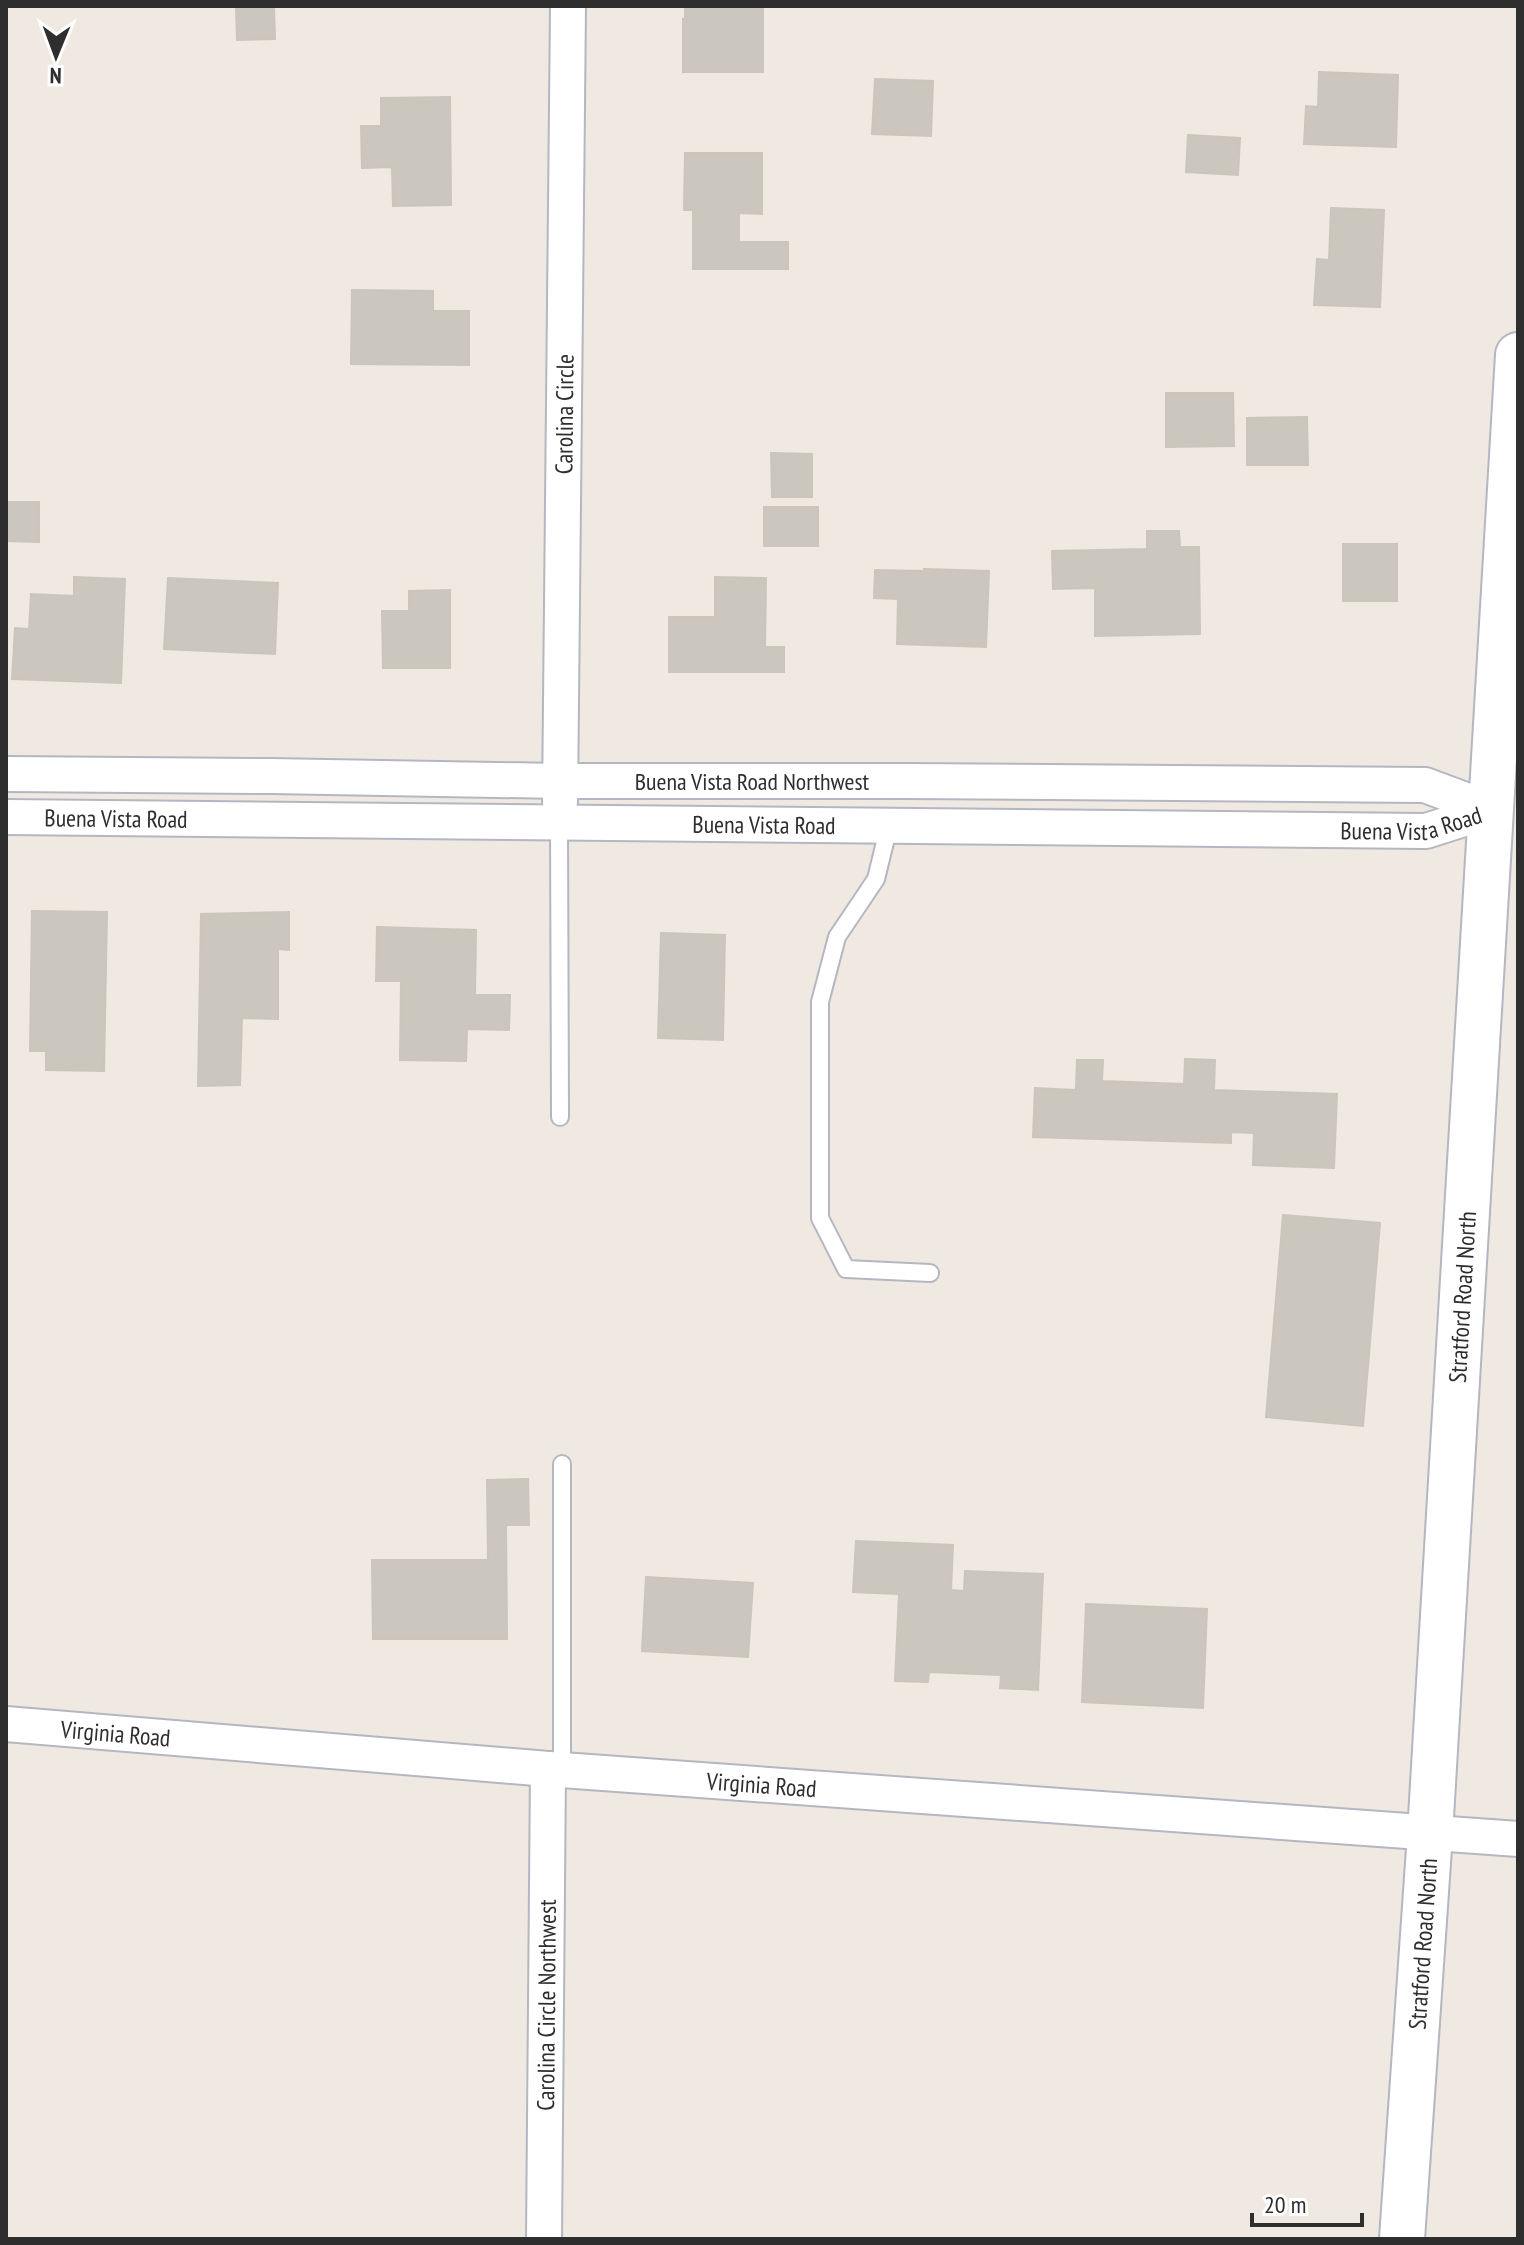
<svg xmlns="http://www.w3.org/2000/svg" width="1524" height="2245" viewBox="0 0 1524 2245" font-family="'PT Sans Narrow',sans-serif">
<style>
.building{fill:#cbc7bf;stroke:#cbc5ba;stroke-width:2}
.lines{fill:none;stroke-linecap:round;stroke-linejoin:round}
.lane-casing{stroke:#b4b7c1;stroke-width:20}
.street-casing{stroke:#b4b7c1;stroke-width:38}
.secondary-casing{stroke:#b4b7c1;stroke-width:48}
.lane{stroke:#fff;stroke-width:16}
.street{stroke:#fff;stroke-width:34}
.secondary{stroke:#fff;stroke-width:44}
.labels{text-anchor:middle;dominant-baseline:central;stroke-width:8;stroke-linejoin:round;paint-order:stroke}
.street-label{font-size:24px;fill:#2e2e2e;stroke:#fff}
</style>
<rect width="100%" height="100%" fill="#efe9e1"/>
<path class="building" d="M236,6H274L275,39L237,40Z
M685,6H763V72H683V19H685Z
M1319,72L1398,75L1396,147L1304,144L1306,106L1318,107Z
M875,79L933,81L931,136L872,134Z
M450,97L451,205L393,206L392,167L362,168L361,126H381V98Z
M1188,135L1240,138L1238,175L1186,172Z
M685,153H762V214L739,213V242H788V269H693V210H684Z
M1331,208L1384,210L1380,307L1314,305L1317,259L1329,260Z
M352,290L433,291V311H469V365L351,364Z
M1166,393H1233L1234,446L1166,447Z
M1307,417L1308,465H1247V418Z
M771,453L812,454V497H772Z
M6,502H39V542L6,541Z
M764,507H818V546H764Z
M1147,531H1179L1180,547H1199L1200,634L1095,636V588L1053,589L1052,551L1147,549Z
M1343,544H1397V601H1343Z
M924,569L989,571L986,647L897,644L898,599L874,598L875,570L924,571Z
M74,577L125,579L121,683L12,679L15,628L29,629L31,594L74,596Z
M715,577L766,578L765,647H784V672H669V617H715Z
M168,578L278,583L275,654L164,649Z
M450,590V668H383L382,611H409V591Z
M32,911L107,912L104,1071L46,1070V1051H30Z
M289,912V950L278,949V1019L242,1018L240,1085L198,1086L201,914Z
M377,927L476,930L475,995H510L509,1030L467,1029L466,1061L400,1060L401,981H376Z
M661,933L725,935L723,1040L658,1038Z
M1185,1059L1215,1060L1214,1090L1337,1094L1334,1168L1253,1165L1254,1133L1231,1132V1143L1033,1137L1035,1088L1076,1090L1077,1060H1103L1102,1081L1184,1084Z
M1283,1215L1380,1223L1363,1426L1266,1417Z
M528,1479L529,1525H506L507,1639H373L372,1560H488L487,1480Z
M856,1541L953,1545L951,1590L964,1591L965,1571L1043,1574L1038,1690L1000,1688L1001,1675L929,1672L928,1682L895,1681L899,1594L853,1592Z
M646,1577L753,1583L748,1657L642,1651Z
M1086,1604L1207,1609L1203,1708L1082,1702Z"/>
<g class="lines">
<defs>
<path id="lane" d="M559,823L560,1117
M889,826L876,879L837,937L820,1002V1218L846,1269L930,1273
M562,1464V1770"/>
<g id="street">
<path id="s1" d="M6,774L270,776L560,781H906L1425,785L1492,810"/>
<path id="s2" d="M560,802L568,6"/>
<path id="s3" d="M6,817L1426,831L1492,810"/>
<path id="s4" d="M6,1724L548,1769L1518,1839"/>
<path id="s5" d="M544,2239L548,1769"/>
</g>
<g id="secondary">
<path id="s6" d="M1402,2239L1430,1834L1518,355"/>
</g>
</defs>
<use href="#lane" class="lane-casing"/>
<use href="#street" class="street-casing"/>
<use href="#secondary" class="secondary-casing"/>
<use href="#lane" class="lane"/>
<use href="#street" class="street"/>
<use href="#secondary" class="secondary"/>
</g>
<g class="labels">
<g class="street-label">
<text stroke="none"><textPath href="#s2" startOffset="388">Carolina Circle</textPath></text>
<text stroke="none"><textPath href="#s1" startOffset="746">Buena Vista Road Northwest</textPath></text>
<text stroke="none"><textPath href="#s3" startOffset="110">Buena Vista Road</textPath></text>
<text stroke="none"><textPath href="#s3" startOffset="1406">Buena Vista Road</textPath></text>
<text stroke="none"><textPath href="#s3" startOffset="758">Buena Vista Road</textPath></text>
<text stroke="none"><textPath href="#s6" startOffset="944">Stratford Road North</textPath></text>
<text stroke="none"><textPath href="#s4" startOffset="110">Virginia Road</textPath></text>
<text stroke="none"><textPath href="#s4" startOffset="758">Virginia Road</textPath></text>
<text stroke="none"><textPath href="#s6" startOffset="296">Stratford Road North</textPath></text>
<text stroke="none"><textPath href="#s5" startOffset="234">Carolina Circle Northwest</textPath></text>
</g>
</g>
<rect width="1524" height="2245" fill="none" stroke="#2e2e2e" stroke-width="16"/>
<g transform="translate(56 56) rotate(181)" stroke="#ffffff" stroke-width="6" paint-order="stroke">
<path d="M0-6L14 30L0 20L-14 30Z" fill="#2e2e2e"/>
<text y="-12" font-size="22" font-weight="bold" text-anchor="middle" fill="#2e2e2e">N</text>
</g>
<path d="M1252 2213v12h110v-12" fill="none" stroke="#2e2e2e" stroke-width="4"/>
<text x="1264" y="2213" font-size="24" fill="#2e2e2e" stroke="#ffffff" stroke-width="6" paint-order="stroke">20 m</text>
</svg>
